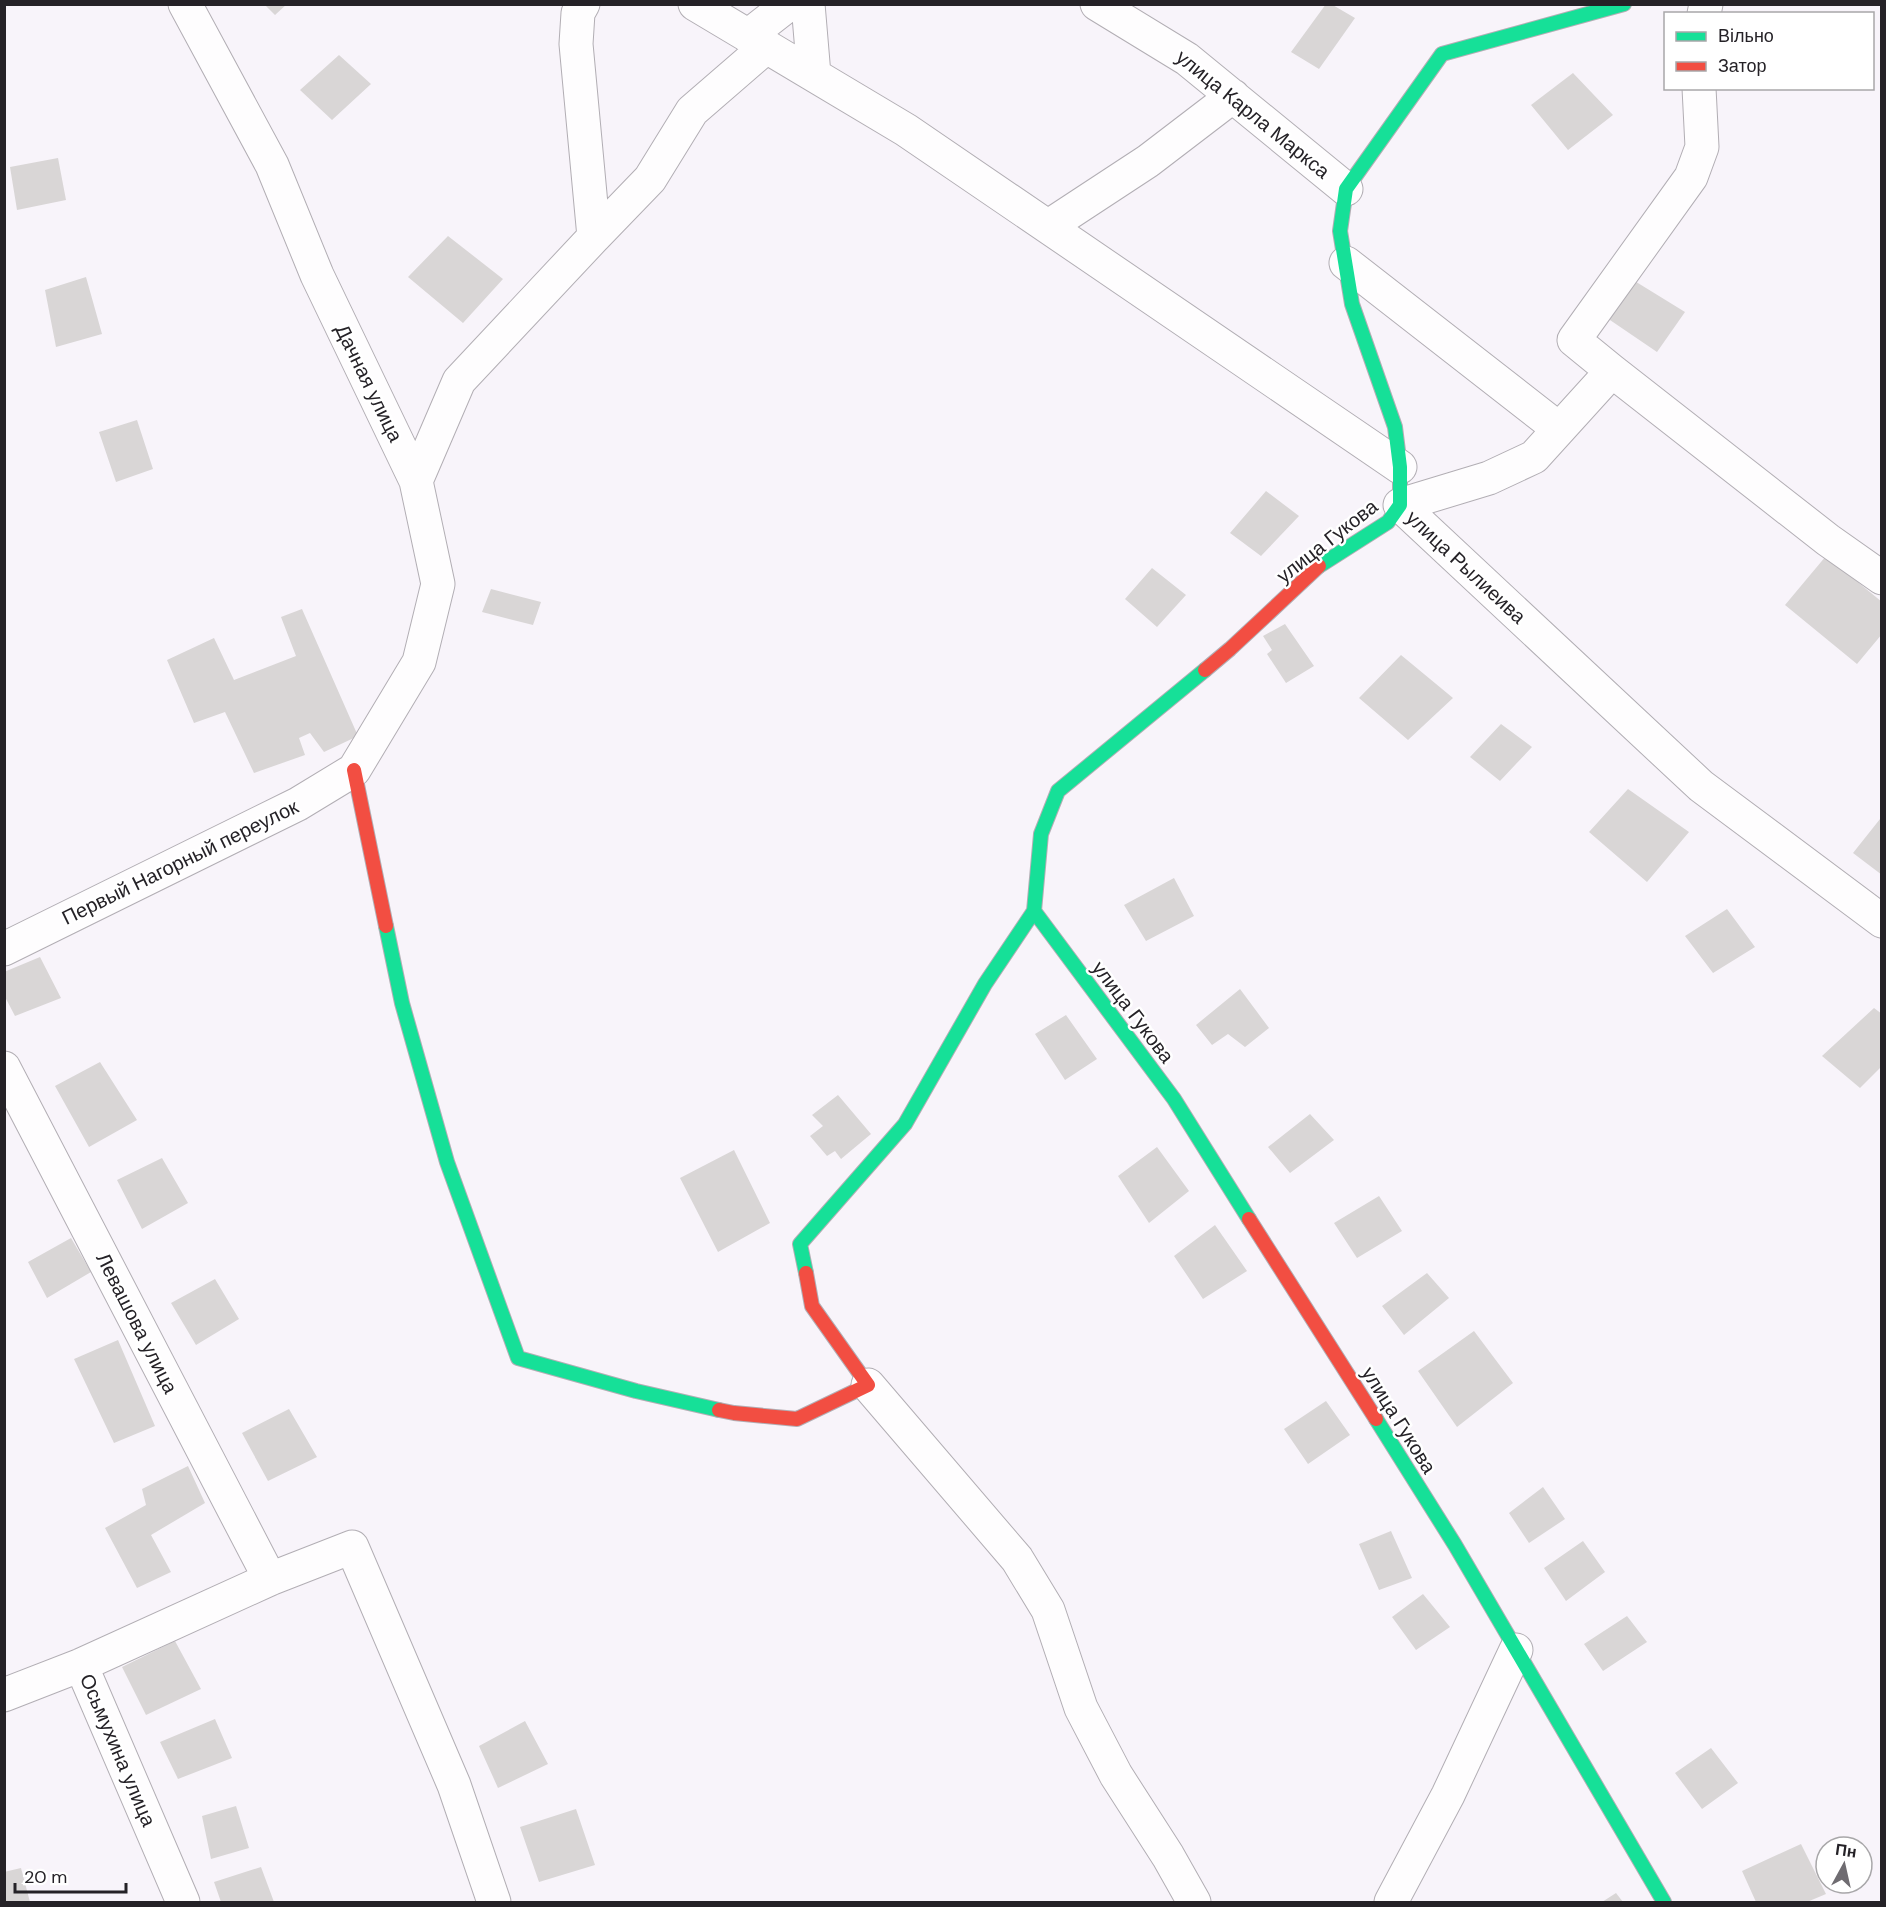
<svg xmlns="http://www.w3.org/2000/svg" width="1886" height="1907" viewBox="0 0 1886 1907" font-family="'DM Sans',sans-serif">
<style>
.building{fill:#d9d6d6}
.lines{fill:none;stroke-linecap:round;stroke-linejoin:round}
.street-casing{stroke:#b2aeb4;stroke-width:35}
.fast-casing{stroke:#b2aeb4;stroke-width:16}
.jam-casing{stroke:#b2aeb4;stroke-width:16}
.street{stroke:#fefdfe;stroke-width:33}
.fast{stroke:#16e098;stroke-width:14}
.jam{stroke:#f24e42;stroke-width:14}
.labels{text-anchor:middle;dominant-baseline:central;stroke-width:5;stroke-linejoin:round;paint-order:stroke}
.street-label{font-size:20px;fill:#252227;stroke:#fff}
</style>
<rect width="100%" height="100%" fill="#f8f4fa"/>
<path class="building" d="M264,4H287L275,15Z
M1326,4H1331L1355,18L1319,69L1291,52Z
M339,55L371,84L332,120L300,90Z
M1573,73L1613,115L1568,150L1531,105Z
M58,158L66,200L17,210L10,167Z
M448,236L503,279L463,323L408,277Z
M86,277L102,334L56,347L45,290Z
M1633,280L1685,312L1657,352L1607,318Z
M137,420L153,469L116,482L99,432Z
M1266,491L1299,516L1261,556L1230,533Z
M1826,556L1882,602V634L1857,664L1785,605Z
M1152,568L1186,595L1157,627L1125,599Z
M491,589L541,602L533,625L482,612Z
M302,609L358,736L324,752L310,733L299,738L305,755L254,773L225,712L194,723L167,660L214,638L234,680L296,656L281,617Z
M1285,624L1314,666L1286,683L1267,654L1272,650L1263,636Z
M1401,655L1453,698L1408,740L1359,698Z
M1501,724L1532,747L1500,781L1470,757Z
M1628,789L1689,832L1647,882L1589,832Z
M1880,819L1882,820V875L1853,853Z
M1174,878L1194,916L1146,941L1124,905Z
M1727,909L1755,947L1713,973L1685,936Z
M40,957L61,998L15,1016L4,995V972Z
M1240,989L1269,1028L1245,1047L1228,1034L1212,1045L1196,1025Z
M1874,1008L1882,1014V1066L1860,1088L1822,1056Z
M1066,1015L1097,1059L1065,1080L1035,1034Z
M100,1062L137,1120L89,1147L55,1086Z
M838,1095L871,1134L841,1159L835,1151L827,1156L810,1136L823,1126L812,1115Z
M1310,1114L1334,1140L1290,1173L1268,1147Z
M1157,1147L1189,1191L1149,1223L1118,1176Z
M734,1150L770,1223L718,1252L680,1178Z
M162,1158L188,1203L142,1229L117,1180Z
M1379,1196L1402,1231L1357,1258L1334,1223Z
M1215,1225L1247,1271L1203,1299L1174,1256Z
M71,1238L91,1272L47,1298L28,1262Z
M1427,1273L1449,1298L1404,1335L1382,1306Z
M215,1279L239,1319L196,1345L171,1303Z
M1474,1331L1513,1383L1457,1427L1418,1371Z
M118,1340L155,1426L114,1443L74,1359Z
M1326,1401L1350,1435L1308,1464L1284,1429Z
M289,1409L317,1457L268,1481L242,1433Z
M188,1466L205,1503L151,1535L171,1572L137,1588L105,1528L146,1505L142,1489Z
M1543,1487L1565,1519L1529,1543L1509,1513Z
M1391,1531L1412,1578L1379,1590L1359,1544Z
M1583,1541L1605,1572L1566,1601L1544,1568Z
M1423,1594L1450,1627L1416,1650L1392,1617Z
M1627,1616L1647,1642L1603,1671L1584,1644Z
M175,1641L201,1689L146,1715L122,1667Z
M215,1719L232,1758L178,1779L160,1742Z
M525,1721L548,1764L498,1788L479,1746Z
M1711,1748L1738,1783L1702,1809L1675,1773Z
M236,1806L249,1848L211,1859L202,1816Z
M576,1809L595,1865L539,1882L520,1827Z
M1801,1844L1826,1894L1807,1902H1756L1742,1871Z
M261,1867L274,1902H221L214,1882Z
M21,1868L30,1902H4V1872Z
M1616,1893L1623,1902H1602Z"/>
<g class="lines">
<defs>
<path id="street" d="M695,4L906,130L1400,467
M808,4L814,75
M1097,4L1187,59L1346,189
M1704,14L1706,4
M748,36L789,4
M1049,226L1148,161L1233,96
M594,237L650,179L692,111L766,47
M1346,263L1559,429
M1612,371L1574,340L1691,177L1702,147L1699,88
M416,481L459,381L594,237L576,44L578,13L583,4
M1882,578L1828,540L1612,371L1534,457L1489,478L1400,505L1701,786L1882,921
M4,949L298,804L354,770L419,662L438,584L416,481L317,275L272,165L185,4
M4,1068L270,1579
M868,1385L1017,1559L1048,1610L1081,1708L1116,1775L1168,1856L1194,1902
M81,1665L183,1902
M4,1695L81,1665L270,1579L352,1547L454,1785L494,1902
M1391,1902L1448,1795L1516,1650"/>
<path id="fast" d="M1319,566L1388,522L1400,505V467L1395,427L1352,304L1340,231L1346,189L1442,54L1624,4
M1205,670L1058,791L1041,834L1034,911L1174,1099L1249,1219
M386,926L402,1003L447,1162L518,1358L636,1391L719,1410
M806,1273L800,1244L905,1124L985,984L1034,911
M1376,1419L1455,1545L1664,1902"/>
<path id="jam" d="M1205,670L1230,649L1319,566
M354,770L386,926
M1249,1219L1376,1419
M719,1410L734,1413L797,1419L868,1385L812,1306L806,1273"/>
</defs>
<use href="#street" class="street-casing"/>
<use href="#fast" class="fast-casing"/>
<use href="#jam" class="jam-casing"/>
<use href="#street" class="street"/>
<use href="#fast" class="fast"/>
<use href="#jam" class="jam"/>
</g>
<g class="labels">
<g class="street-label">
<text transform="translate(1253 114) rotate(39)">улица Карла Маркса</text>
<text transform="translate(369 383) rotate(64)">Дачная улица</text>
<text transform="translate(1327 541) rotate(-38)">улица Гукова</text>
<text transform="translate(1466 567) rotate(43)">улица Рылиеива</text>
<text transform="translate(180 862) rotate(-26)">Первый Нагорный переулок</text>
<text transform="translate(1133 1012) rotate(53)">улица Гукова</text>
<text transform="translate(137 1323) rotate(63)">Левашова улица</text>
<text transform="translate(1399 1420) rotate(58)">улица Гукова</text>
<text transform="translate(118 1750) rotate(67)">Осьмухина улица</text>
</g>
</g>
<rect width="1886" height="1907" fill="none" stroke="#252227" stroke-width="12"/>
<rect x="1664" y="12" width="210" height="78" fill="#ffffff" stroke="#a8a7a9" stroke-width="1.5"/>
<rect x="1676" y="32" width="30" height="9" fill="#16e098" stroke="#a8a7a9" stroke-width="1.5"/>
<text x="1718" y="42" font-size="18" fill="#252227">Вільно</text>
<rect x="1676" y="62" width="30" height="9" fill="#f24e42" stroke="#a8a7a9" stroke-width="1.5"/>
<text x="1718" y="72" font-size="18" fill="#252227">Затор</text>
<g transform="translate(1844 1865) rotate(8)"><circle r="28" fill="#ffffff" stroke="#a8a7a9" stroke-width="1.5"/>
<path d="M0-4.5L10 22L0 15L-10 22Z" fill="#6f6c71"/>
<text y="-9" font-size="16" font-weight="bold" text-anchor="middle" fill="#252227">Пн</text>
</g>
<path d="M15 1883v9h111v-9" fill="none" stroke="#252227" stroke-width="3"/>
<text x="24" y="1883" font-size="18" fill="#252227" stroke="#ffffff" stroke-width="4.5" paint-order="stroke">20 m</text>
</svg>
